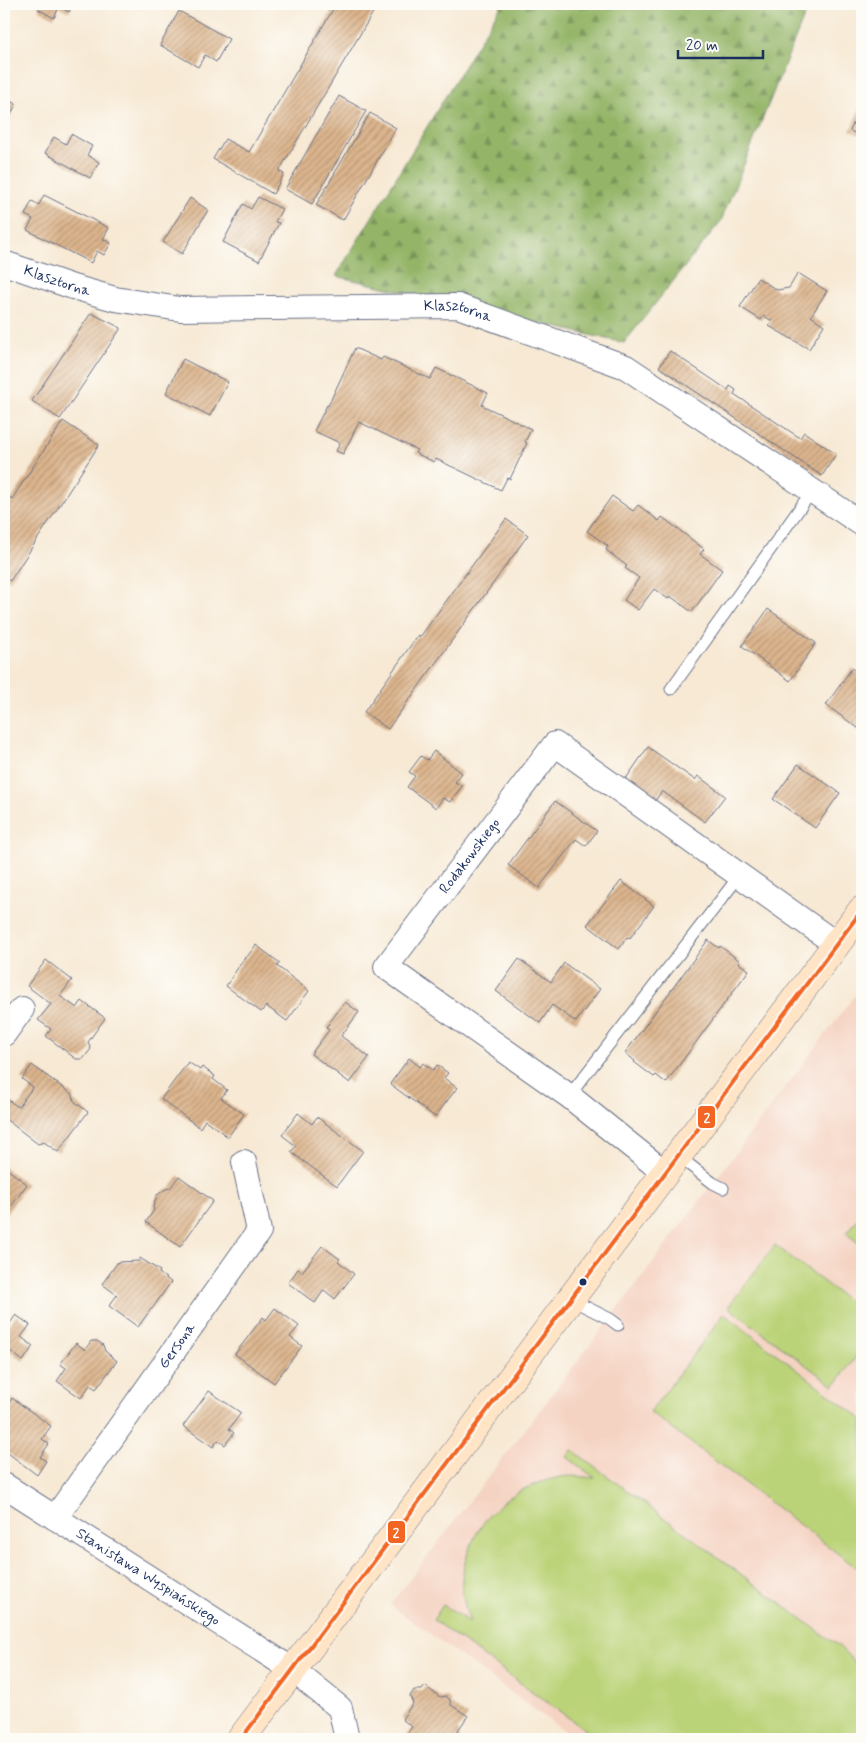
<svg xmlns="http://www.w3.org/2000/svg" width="866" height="1743" viewBox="0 0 866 1743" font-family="Mynerve,sans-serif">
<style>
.built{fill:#f5d3c2}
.green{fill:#bbd378;stroke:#6b816b}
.forest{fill:url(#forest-firs);stroke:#587263}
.building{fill:url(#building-hatch)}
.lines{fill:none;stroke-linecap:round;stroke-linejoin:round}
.lane-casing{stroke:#687087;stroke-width:13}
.street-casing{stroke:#687087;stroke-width:26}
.secondary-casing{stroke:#687087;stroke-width:29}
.lane{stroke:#fff;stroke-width:11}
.street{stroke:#fff;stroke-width:24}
.secondary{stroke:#ffe4c6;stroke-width:28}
.bus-1-casing{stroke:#fdfcf7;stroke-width:8}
.bus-1{stroke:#f26522;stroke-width:4}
.bus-dot{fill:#1b2f5e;stroke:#fdfcf7;stroke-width:2}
.labels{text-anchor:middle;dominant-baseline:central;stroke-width:4.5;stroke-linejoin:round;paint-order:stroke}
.street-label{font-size:15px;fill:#1b2f5e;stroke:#fdfcf7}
.line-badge{stroke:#fdfcf7;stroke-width:2}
.badge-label{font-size:14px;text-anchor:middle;font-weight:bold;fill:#fff}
</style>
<defs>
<pattern id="forest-firs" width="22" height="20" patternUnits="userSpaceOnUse" patternTransform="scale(1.25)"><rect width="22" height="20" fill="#94b568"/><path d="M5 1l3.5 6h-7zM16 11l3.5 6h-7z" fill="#789459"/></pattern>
<pattern id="building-hatch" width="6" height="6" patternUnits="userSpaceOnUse" patternTransform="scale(1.25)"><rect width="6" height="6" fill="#ddb58d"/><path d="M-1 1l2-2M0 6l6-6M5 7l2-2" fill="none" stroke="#b29476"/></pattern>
</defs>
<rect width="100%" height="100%" fill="#fdfcf7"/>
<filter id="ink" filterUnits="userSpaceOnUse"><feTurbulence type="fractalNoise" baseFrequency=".02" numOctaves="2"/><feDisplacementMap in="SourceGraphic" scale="10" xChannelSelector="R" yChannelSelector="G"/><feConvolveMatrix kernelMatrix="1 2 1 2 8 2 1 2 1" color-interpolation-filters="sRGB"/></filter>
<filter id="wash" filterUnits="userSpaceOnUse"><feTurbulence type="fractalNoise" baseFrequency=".0096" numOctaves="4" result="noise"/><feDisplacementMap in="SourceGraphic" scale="20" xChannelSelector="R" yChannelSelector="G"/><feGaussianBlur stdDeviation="1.12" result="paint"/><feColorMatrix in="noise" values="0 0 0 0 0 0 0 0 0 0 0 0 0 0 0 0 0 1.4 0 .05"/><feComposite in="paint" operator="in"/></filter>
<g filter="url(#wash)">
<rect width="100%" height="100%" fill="#f7e9d4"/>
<path class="built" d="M862,986V1739H575L390,1605L610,1319Z"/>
<path class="green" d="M862,1213V1246L846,1233Z
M775,1245L862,1311V1349L834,1386L728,1307Z
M724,1314L862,1419V1561L857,1568L650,1412Z
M572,1450L840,1647L857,1665L862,1675V1739H598L433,1620L443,1605L470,1623C466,1609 461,1596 462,1581C464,1551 482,1516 507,1499C522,1488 542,1481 560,1477C572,1475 583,1477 595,1478L567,1457Z"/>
<path class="forest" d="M502,4H792L808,7L721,221L624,343L336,276Z"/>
<g id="blocks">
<path class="building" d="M41,4H73L69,12L59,7L54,18L38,9Z
M336,4H378L279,171L284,174L273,194L213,159L225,139L249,152Z
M179,11L229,39L216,62L205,55L198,67L160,45Z
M339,96L366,111L312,204L285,189Z
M4,98L16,104L4,129Z
M862,102V136L850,131Z
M370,113L396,128L343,220L316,205Z
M71,134L92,146L87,155L99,162L90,178L45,153L54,137L66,144Z
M44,195L109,228L103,239L111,243L104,255L97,251L91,263L27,230L33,219L25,215L32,201L39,205Z
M258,197L282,209L275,222L279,223L259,261L223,242L243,204L251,209Z
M190,198L208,210L182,254L163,242Z
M798,273L827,291L811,316L824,325L809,349L769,326L772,321L764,316L761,320L740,307L758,278L777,290L789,288Z
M91,313L121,328L60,419L32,401Z
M355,348L381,360L383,357L430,379L436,368L488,393L482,405L531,429L525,442L527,443L510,479L507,478L501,490L436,459L434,462L415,453L417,450L359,422L343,454L336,451L340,443L314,431L327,405L328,406Z
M670,351L728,390L730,386L736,390L734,394L800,438L804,432L836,454L822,476L659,367Z
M183,359L228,382L210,416L166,393Z
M63,421L99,445L10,581L4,577V493L12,499Z
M612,496L633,511L638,505L659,521L662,517L704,549L700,554L722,570L692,612L670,596L668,599L654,589L638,610L624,600L639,578L625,568L627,566L606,550L608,546L587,531Z
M506,519L528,535L388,729L364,712L418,635L420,637Z
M768,609L816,643L790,681L742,646Z
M852,668L862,676V731L826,705Z
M648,747L695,780L698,776L725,796L705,822L662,791L655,801L625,780Z
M434,751L462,773L455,782L462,786L450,802L443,798L436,808L407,787L415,776L409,772L421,756L427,760Z
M798,764L840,793L815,828L773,799Z
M555,801L597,831L586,846L576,839L539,888L508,865Z
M621,881L654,906L630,938L627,937L619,949L587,925Z
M708,940L719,948L720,946L740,961L738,963L749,970L666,1083L656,1075L654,1077L634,1062L635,1061L625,1053Z
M256,945L280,963L277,966L309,991L287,1021L266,1006L261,1012L226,986L245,957L246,958Z
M519,959L551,982L564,963L600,989L576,1022L552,1005L540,1023L496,991Z
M46,960L72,980L60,996L77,1008L82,1001L105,1018L88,1042L91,1049L83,1059H76L46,1036L51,1029L38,1020L51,1004L27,986Z
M345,1002L359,1012L341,1036L369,1057L350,1083L311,1054L329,1030L326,1027Z
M409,1058L420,1067L423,1063L433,1070L437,1065L448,1073L444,1078L457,1088L435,1117L390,1084Z
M188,1062L200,1070L202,1067L215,1076L213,1079L227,1090L221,1098L244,1114L228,1137L205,1120L200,1128L161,1099Z
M32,1065L73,1095L74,1101L88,1112L58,1152L44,1142L38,1144L4,1118V1104L7,1099L18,1107L33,1087L22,1079Z
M298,1113L312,1124L317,1117L363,1151L337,1186L291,1152L296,1146L282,1135Z
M4,1167L27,1184L4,1217Z
M179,1176L213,1201L180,1247L146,1222L154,1210L153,1207L157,1195L166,1189L170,1188Z
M322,1246L340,1259L338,1261L354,1274L335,1299L324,1290L315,1303L288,1283L298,1269L302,1272Z
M140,1258L160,1271L159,1273L171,1282L152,1309H151L138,1327L109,1306L117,1295L102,1284L118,1262L139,1261Z
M275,1308L299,1326L290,1337L302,1346L274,1383L235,1354L263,1317L266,1320Z
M16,1315L30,1325L21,1337L33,1346L23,1361L4,1346V1331Z
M91,1341H97L103,1345L105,1351L117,1361L96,1389L90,1385L81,1398L57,1381L66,1368L60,1364L76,1343L85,1350Z
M209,1391L241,1413L229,1429L234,1433L225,1445L218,1440L213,1447L183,1426Z
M12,1398L51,1426L42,1439L49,1444L40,1457L46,1461L37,1475L4,1450V1410Z
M425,1686L440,1697L446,1696L450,1700L451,1705L468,1716L458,1730L460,1737L459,1739H403L412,1727L402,1719L413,1703L410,1696L414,1690H422Z"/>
</g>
</g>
<g filter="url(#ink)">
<use href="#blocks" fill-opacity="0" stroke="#687087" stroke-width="1"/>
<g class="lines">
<defs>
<path id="lane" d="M671,689L812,491
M569,1096L740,875
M678,1156L713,1183L723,1188
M570,1299L610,1319L618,1325"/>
<g id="street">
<path id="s1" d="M4,263L73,287L115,299L180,309L458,306L626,367L862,524"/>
<path d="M4,1034L22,1009"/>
<path id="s2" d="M665,1173L569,1096L386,967L555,744L836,944"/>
<path id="s3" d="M4,1485L293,1670L340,1708L347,1739"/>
<path id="s4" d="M55,1518L259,1231L244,1162"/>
</g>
<path id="secondary" d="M241,1739L862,910"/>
</defs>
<use href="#lane" class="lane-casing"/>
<use href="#street" class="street-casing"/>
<use href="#secondary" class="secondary-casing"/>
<use href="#lane" class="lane"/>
<use href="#street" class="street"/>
<use href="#secondary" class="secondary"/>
<defs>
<path id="bus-1" d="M241,1739L862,910"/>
</defs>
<use href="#bus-1" class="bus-1-casing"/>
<use href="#bus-1" class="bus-1"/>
</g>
</g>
<circle class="bus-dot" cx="583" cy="1282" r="4.5"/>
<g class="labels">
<g class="street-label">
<text stroke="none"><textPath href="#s1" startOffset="56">Klasztorna</textPath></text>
<text stroke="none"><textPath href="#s1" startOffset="461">Klasztorna</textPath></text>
<text stroke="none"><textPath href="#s2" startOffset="486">Rodakowskiego</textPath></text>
<text stroke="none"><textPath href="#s4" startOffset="211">Gersona</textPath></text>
<text stroke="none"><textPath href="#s3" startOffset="171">Stanisława Wyspiańskiego</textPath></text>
</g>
</g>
<g class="line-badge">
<rect x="697" y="1105" width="19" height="24" rx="5" fill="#f26522"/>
<rect x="387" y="1520" width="19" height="24" rx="5" fill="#f26522"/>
</g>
<g class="badge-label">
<text x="707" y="1122">2</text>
<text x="396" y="1537">2</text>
</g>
<rect width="866" height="1743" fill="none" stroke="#fdfcf7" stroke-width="20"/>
<path d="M678 50v8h85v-8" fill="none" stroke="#1b2f5e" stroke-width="2.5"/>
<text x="686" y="50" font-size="15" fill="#1b2f5e" stroke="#fdfcf7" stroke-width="4" paint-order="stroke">20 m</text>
</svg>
